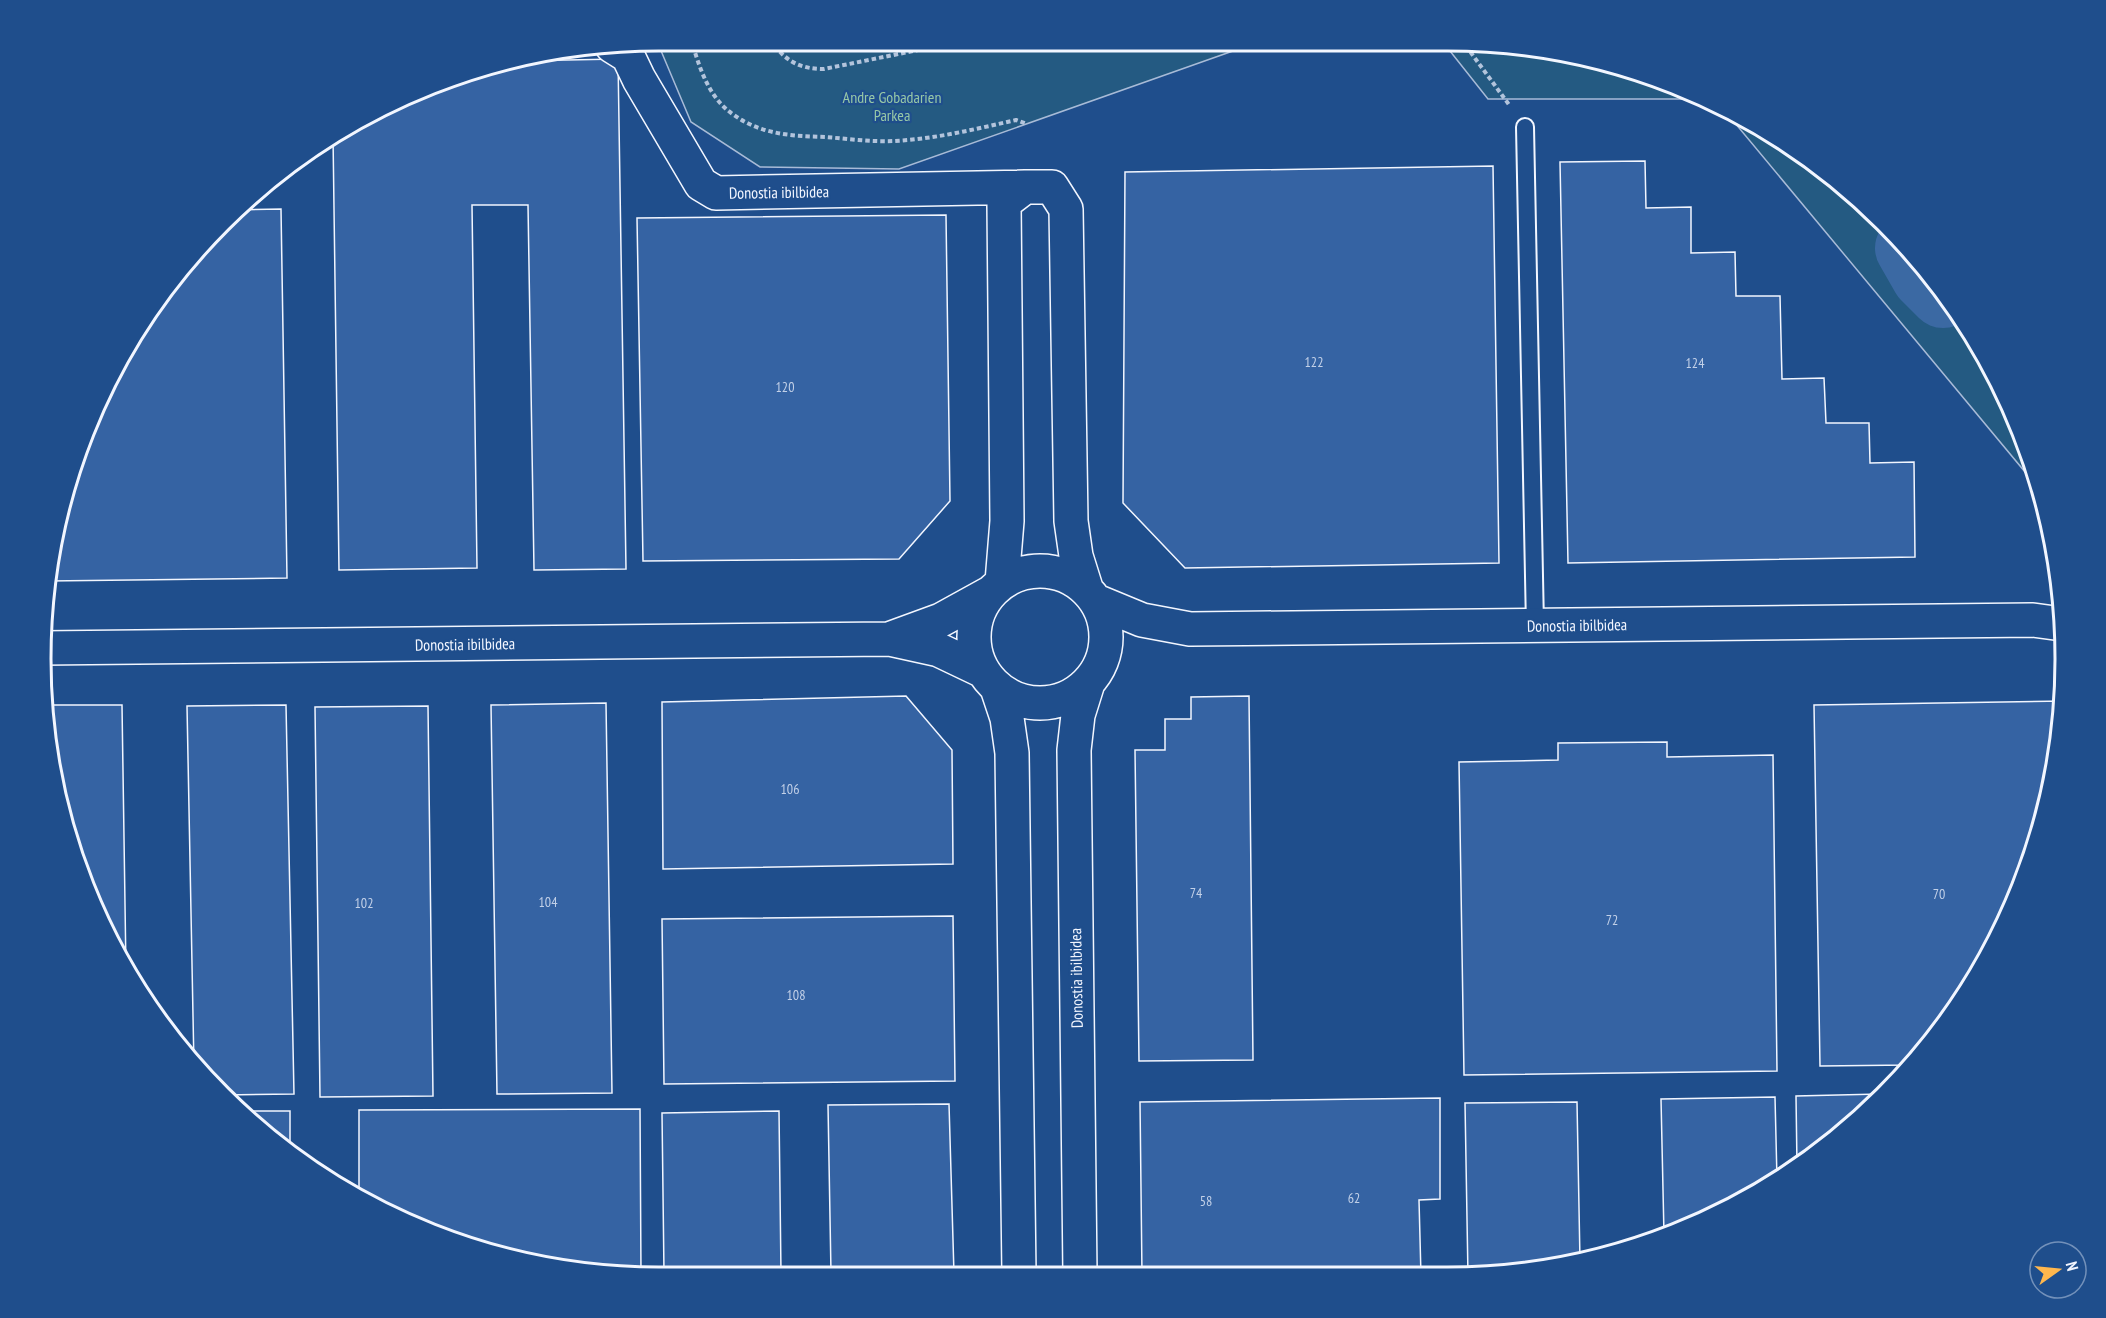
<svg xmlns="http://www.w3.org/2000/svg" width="2106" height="1318" viewBox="0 0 2106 1318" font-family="'PT Sans Narrow',sans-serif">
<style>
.green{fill:#245a82;stroke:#a8bbd7;stroke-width:1.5}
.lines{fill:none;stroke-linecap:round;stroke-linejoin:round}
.river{stroke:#3b69a3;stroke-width:68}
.building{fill:#3563a3;stroke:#f2f6ff;stroke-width:1.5}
.lane-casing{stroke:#f2f6ff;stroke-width:20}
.street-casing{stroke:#f2f6ff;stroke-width:36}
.path{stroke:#b3c4dc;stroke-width:4;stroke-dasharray:4.5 3;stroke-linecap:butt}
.lane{stroke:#1f4e8c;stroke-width:16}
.street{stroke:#1f4e8c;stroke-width:33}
.labels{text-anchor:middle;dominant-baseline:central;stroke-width:4.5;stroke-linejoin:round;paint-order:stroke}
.number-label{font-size:14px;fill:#c3d1e8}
.park-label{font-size:16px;fill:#97c8a6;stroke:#1f4e8c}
.street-label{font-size:16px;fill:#f2f6ff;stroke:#1f4e8c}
.rim{fill:none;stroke:#f2f6ff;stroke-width:3}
</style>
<rect width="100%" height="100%" fill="#1f4e8c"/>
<path class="green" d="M659,46H1247L899,169L760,167L691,122Z
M1446,46H1527L1684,88L1703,99H1488Z
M1725,111L1824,169L1912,251L1983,350L2033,461L2040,490Z"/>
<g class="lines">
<path class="river" d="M1909,248L1925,276L1943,294"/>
</g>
<path class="building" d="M618,59L626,569L534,570L528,205H472L477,568L339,570L333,136L461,73L515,61Z
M1645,161L1646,208L1691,207V253L1735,252L1736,296H1780L1782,379L1824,378L1826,423H1869L1870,463L1914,462L1915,557L1568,563L1560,162Z
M1493,166L1499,563L1185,568L1123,503L1125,172Z
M281,209L287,578L48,581L52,539L73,460L123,350L169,282L237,210Z
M946,215L950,501L899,559L643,561L637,218Z
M906,696L952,750L953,864L663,869L662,702Z
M1249,696L1253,1060L1139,1061L1135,750H1165V719H1191V697Z
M2064,701L2044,819L2002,933L1937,1036L1909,1065L1820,1066L1814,705Z
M606,703L612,1093L497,1094L491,705Z
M47,705H122L126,970L104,932L62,819Z
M286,705L294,1094L224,1095L194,1067L187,706Z
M428,706L433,1096L320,1097L315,707Z
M1667,742V757L1773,755L1777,1071L1464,1075L1459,762L1558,760V743Z
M953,916L955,1081L664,1084L662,919Z
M1879,1094L1824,1149L1797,1166L1796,1096Z
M1775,1097L1777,1179L1721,1214L1664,1235L1661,1099Z
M1440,1098V1199L1419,1200L1421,1276L1142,1275L1140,1102Z
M1577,1102L1580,1261L1488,1276H1468L1465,1103Z
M949,1104L954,1274L831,1273L828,1105Z
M640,1109L641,1273L579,1272L423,1231L359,1194V1110Z
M241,1111H290V1154L282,1149Z
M779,1111L781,1273H664L662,1113Z"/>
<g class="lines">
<defs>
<path id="lane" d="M1525,127L1535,626"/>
<path id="street" d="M612,46L628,56L639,79L701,184L716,193L1025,187
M974 637a66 66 0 1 1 132 0a66 66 0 1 1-132 0Z
M1002,582L1007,521L1004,203L1025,187H1052L1066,209L1071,521L1076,556L1086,588
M1096,601L1142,620L1190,629L2033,620L2062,624
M889,639L941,620L990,593
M42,648L889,639L939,650L983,671
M997,688L1007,718L1012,753L1019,1274
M1080,1274L1074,750L1078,715L1088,683"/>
</defs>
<use href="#lane" class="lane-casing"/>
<use href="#street" class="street-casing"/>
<path class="path" d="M693,46C701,72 710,99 734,115C762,135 793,136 826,137C848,139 872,142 894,141C935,139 976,129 1016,120L1027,124
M775,46C788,63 803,69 824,69L938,46
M1466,46L1510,106"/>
<use href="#lane" class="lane"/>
<use href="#street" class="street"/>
</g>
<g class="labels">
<g class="number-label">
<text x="1314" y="362">122</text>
<text x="1695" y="363">124</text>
<text x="785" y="387">120</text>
<text x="790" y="789">106</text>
<text x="1196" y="893">74</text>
<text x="1939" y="894">70</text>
<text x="548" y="902">104</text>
<text x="364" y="903">102</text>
<text x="1612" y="920">72</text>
<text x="796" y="995">108</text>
<text x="1354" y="1198">62</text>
<text x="1206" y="1201">58</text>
</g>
<g class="park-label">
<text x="892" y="97">Andre Gobadarien<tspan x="892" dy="18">Parkea</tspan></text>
</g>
<g class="street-label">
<text transform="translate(779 192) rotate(-1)">Donostia ibilbidea</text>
<text transform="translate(1577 625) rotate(-1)">Donostia ibilbidea</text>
<text transform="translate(465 644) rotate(-1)">Donostia ibilbidea</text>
<text transform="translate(1076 978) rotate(-91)">Donostia ibilbidea</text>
</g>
</g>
<path d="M0 0H2106V1318H0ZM659 51H1447A608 608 0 0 1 2055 659V659A608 608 0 0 1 1447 1267H659A608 608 0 0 1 51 659V659A608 608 0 0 1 659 51Z" fill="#1f4e8c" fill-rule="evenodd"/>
<path class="rim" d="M659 51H1447A608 608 0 0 1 2055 659V659A608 608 0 0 1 1447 1267H659A608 608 0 0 1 51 659V659A608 608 0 0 1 659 51Z"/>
<g transform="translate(2058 1270) rotate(75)"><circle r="28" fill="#1f4e8c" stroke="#7391ba" stroke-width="1.5"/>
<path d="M0-4.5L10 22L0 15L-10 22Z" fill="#ffb74d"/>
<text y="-9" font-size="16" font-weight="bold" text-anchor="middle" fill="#f2f6ff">N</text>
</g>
</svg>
